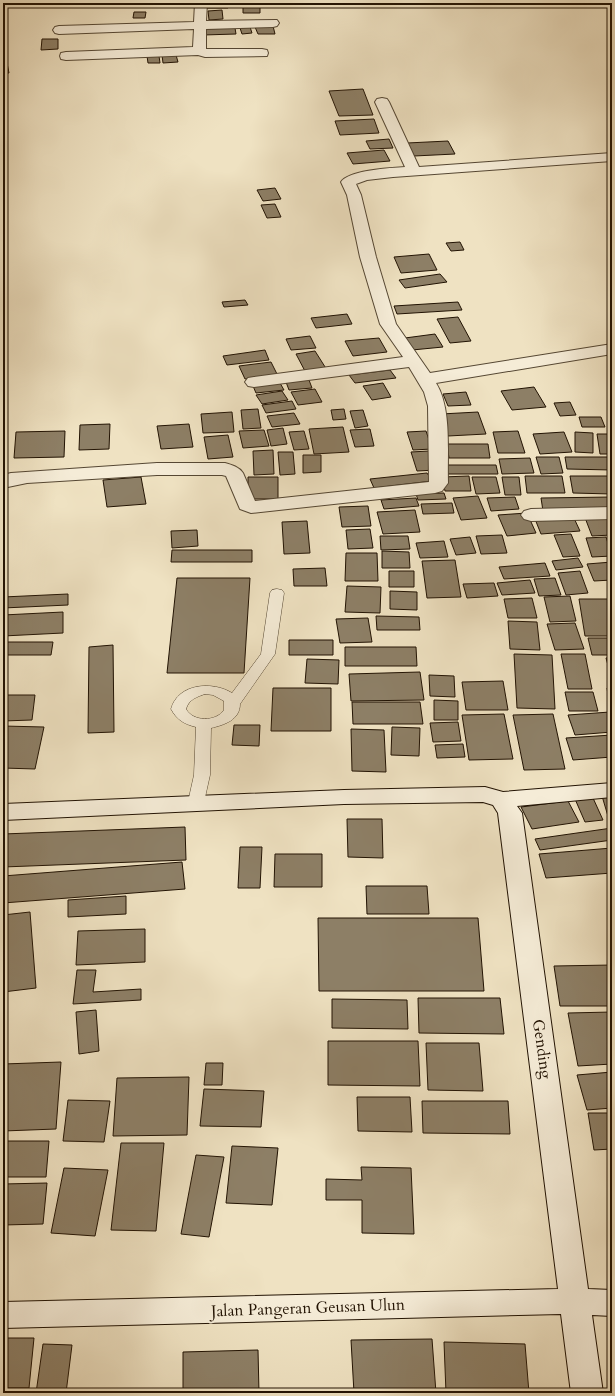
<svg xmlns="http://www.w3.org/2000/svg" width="615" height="1396" viewBox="0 0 615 1396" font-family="Cardo,serif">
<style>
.building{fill:#8d7f66;stroke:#221303}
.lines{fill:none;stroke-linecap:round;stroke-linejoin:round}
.lane-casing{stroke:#554733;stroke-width:1}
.street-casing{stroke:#554733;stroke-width:2}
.secondary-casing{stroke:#221303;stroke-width:2}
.lane{fill:#f5ecd7;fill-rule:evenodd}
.street{fill:#f5ecd7;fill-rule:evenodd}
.secondary{fill:#f5ecd7;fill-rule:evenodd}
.labels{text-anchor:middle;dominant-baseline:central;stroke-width:4;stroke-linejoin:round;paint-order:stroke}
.near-street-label{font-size:16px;fill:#221303;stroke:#f5ecd7}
</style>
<rect width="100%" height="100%" fill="#efe2c2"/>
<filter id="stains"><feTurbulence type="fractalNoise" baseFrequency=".005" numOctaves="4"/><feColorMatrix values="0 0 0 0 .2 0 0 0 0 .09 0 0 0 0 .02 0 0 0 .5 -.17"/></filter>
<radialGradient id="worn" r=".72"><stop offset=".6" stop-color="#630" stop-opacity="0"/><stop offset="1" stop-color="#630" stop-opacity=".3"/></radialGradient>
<path class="building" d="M207,3H227L228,8H207Z
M243,3H260V13H243Z
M266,3H282L283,6L266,7Z
M222,10L223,19L209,20L208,11Z
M134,12H146L145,18H133Z
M273,26L275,34H258L255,27Z
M250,27L252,33L242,34L240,28Z
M235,28L236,34L203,35L202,29Z
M42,39H58V49L41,50Z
M162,55H176L178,62L163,63Z
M147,56H159L160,63H148Z
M3,63H7L9,73H3Z
M363,89L373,115L339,116L329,91Z
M374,119L379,133L340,135L335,121Z
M389,139L393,148L370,149L366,141Z
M448,141L455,154L414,156L407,143Z
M384,150L390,161L353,164L347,153Z
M275,188L281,199L263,201L257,190Z
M275,204L281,217L267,218L261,205Z
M460,242L464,250L451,251L446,243Z
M429,254L437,270L401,273L394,257Z
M440,274L447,282L405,288L399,280Z
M245,300L248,305L224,307L222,302Z
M458,302L462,310L397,314L394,306Z
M347,314L352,324L316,328L311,318Z
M458,317L471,341L450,343L437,319Z
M435,334L443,347L412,350L405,338Z
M310,336L316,348L291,350L286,339Z
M379,338L387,352L353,356L345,341Z
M265,350L269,360L227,365L223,356Z
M315,351L327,370L306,373L296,354Z
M271,362L278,376L245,379L239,366Z
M390,370L396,378L355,383L349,375Z
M309,380L312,388L289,390L286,382Z
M280,383L284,390L256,393L253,386Z
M383,383L391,397L372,400L363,386Z
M534,387L546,407L512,410L501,391Z
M315,389L322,402L298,405L291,392Z
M282,391L288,400L262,404L256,395Z
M466,392L471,405L448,406L443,394Z
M292,401L296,409L266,413L262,405Z
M570,402L576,415L560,416L554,403Z
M258,409L261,428L243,429L241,410Z
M344,409L346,419L333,420L331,410Z
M363,410L368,426L355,428L350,411Z
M232,412L234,432L203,433L201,414Z
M478,412L486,434L448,436L441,414Z
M294,413L300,424L272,427L267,416Z
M579,417H601L605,427H582Z
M110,424L109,449L79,450L80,425Z
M189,424L193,447L161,449L157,426Z
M343,427L349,452L314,454L309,429Z
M283,428L287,444L271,446L267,430Z
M370,429L374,446L355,447L350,430Z
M264,430L269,446L243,448L239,431Z
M65,431L64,457L14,458L16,432Z
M304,431L309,449L294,450L289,432Z
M426,431L432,449L413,450L407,432Z
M518,431L525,453H498L493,432Z
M564,432L572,452L540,454L533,434Z
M575,432L593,433V453L575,452Z
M597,434H611L612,454H600Z
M228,435L233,457L208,459L204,437Z
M447,444H488L490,458H449Z
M273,450L274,474L254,475L253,451Z
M429,451L436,470L417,471L411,452Z
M278,452H293L295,474L280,475Z
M303,455H321V472L303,473Z
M536,457H559L563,473L541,474Z
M565,457H612V470L567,469Z
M530,458L534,473L502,474L499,459Z
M446,465H496L498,474H447Z
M427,473L432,481L374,488L370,479Z
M469,476L471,491H445L442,477Z
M525,476H562L565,493H527Z
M570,476H612V494L573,493Z
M141,477L146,504L107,507L103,480Z
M248,477H278V499H248Z
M472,477H496L500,493L476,494Z
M502,477H519L521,495H505Z
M444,493L446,499L418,500L416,494Z
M478,496L487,518L461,520L453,498Z
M515,497L519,509L491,511L487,498Z
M612,497V511H543L541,498Z
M416,498L419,506L384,509L381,500Z
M452,503L454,513L423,514L421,504Z
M368,506L371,526L342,527L339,507Z
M415,510L420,532L383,534L377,512Z
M527,513L536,533L507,536L498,515Z
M612,514V535L592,536L584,515Z
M573,516L580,531L541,534L535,519Z
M307,521L310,553L284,554L282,522Z
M370,529L373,548L348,549L346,530Z
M197,530L198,546L172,548L171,531Z
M571,534L580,556L563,557L554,535Z
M502,535L507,553L481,554L476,536Z
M380,536H408L410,549L381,550Z
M470,537L476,553L456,555L450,539Z
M606,537L612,556L592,557L586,538Z
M444,541L448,557L420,558L416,543Z
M172,550H252V562H171Z
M382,551L409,552L410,568H382Z
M346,553H377L378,581H345Z
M578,558L583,567L556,570L552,561Z
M455,560L461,597L427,598L422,561Z
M612,562V580L594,581L587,564Z
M545,563L550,576L504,579L499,567Z
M325,568L327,586H294L293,569Z
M389,571H414V587H389Z
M580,571L588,593L566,595L558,573Z
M177,578H250L244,673H167Z
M555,578L561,595L539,596L534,579Z
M530,580L535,593L502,595L497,583Z
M494,583L498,596L467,598L463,584Z
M347,586L381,587L380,613L345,612Z
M390,591L417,592V610L390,609Z
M68,594V605L3,608V597Z
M570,596L576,621L550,622L544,597Z
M532,598L537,618H508L504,599Z
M579,599H612V636H585Z
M63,612V633L3,636V615Z
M376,616L419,617L420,630H377Z
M368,618L372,642L340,643L336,619Z
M508,621L537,622L540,650L510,649Z
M575,623L584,649L555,650L547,624Z
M588,638H612V655H592Z
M289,640H333V655H289Z
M3,642H53L51,655H3Z
M113,645L114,732L88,733L89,647Z
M345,647H416L417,666H345Z
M514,654L552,655L555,709L517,708Z
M561,654H585L592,689H568Z
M612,657V680L606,658Z
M307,659L339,660L338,684L305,683Z
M420,672L424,700L351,701L349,674Z
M429,675L454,676L455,697L430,696Z
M503,681L508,710H466L462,682Z
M273,688H331V731H271Z
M607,688H612V701H609Z
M565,692H593L598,711H569Z
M3,695H35L32,720L3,721Z
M434,700L458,701V720H434Z
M352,702H420L423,724H353Z
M610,712L612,719V732L575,735L568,715Z
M504,714L513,759L469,760L462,715Z
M553,714L565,769L524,770L513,715Z
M458,722L461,741L433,742L430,723Z
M234,725H260L259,746L232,745Z
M3,726L44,727L35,769L3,768Z
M392,727L420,728L419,756L391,755Z
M351,729L384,730L386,772L352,771Z
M612,735V757L573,760L566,738Z
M463,744L465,757L437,758L435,745Z
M602,796H612V823H610Z
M593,798L603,820L585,822L575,799Z
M568,801L579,822L532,829L521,807Z
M347,819H382L383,858L348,857Z
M185,827L186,860L3,867V834Z
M612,828V840L540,850L535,839Z
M240,847H262L260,888H238Z
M612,848V873L546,878L539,854Z
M275,854H322V887H274Z
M182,862L185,889L3,903V876Z
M366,886H427L429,914H367Z
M126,896V914L68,917V900Z
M30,912L36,988L3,992V915Z
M318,918H478L484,991H319Z
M145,929V962L76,965L78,931Z
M612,965V1006H560L554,966Z
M77,970H96L93,992L141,989V1000L73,1004Z
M418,998H500L504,1034L419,1033Z
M332,999L407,1000L408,1029L332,1028Z
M96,1010L99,1051L79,1054L76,1012Z
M612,1012V1064L578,1066L568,1013Z
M328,1041H418L420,1086L328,1085Z
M426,1043H479L483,1091L428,1090Z
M61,1062L56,1129L3,1131V1064Z
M206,1063H223L222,1085H204Z
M612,1072V1108L587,1110L577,1075Z
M189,1077L187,1135L113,1136L117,1078Z
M204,1089L264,1091L261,1127L200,1126Z
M357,1097H410L412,1132L358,1131Z
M68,1100L110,1101L104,1142L63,1141Z
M422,1101H508L510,1134L423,1133Z
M588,1113H612V1149L594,1150Z
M3,1141H49L46,1177H3Z
M121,1143H164L156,1231L111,1230Z
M232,1146L278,1148L272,1205L226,1203Z
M196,1155L224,1157L209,1237L181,1234Z
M361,1167L411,1168L414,1234L362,1233V1200H326V1179L362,1180Z
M64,1168L108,1170L95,1236L51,1233Z
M47,1183L43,1224L3,1225V1184Z
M7,1338H34L29,1388H3V1372Z
M432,1339L436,1393H354L351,1340Z
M444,1342L525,1344L529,1393H446Z
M43,1344L72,1345L66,1393H36Z
M258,1350L259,1393H183V1352Z"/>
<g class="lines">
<defs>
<path id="lane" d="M277,589L282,590L284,593L275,654L240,704C240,720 224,725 211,728L210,775L204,802L202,806L196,807L190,806L188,802L194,775L196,727C184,724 177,720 171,709C178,683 213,681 232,693L261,654L270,593L272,590ZM205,694L213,695L224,701V710C216,722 193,722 186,709C189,699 197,697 205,694Z"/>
<path id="street" d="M195,3H207L206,21L277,20L279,23L277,26L273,27L206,29V49H262L267,50L268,53L267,56L205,57L198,55L66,60L61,59L60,56L61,53L66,52L193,47L194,29L59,34L55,33L53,30L55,27L59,26L194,22Z
M382,98L387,99L389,102L419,167L612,153V161L393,177L367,180L356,184L361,195L376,257L396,324L430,373L612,344V354L436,383C452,408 447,453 448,483L442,491L435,493L251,513L240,509L226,476L222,475H157L27,483L3,488V475L11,473L157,463H225C232,465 239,467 243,473L255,501L429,482L428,406L424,392L409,367L254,387L248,386L245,382L248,378L254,377L403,357L380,324L360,257L347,195L341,182C349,170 390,168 405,167L375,102L377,99Z
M612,507V519L531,521L524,519L521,515L524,511L531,509Z"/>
<path id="secondary" d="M612,783V797L517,806L522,813L588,1289L612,1290V1316L592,1315L603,1393H571L561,1314L3,1328V1302L558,1289L498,813L493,805L483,802L344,804L3,820V804L344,790L485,787L503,792Z"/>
</defs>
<use href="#lane" class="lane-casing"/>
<use href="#street" class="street-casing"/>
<use href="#secondary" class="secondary-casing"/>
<use href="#lane" class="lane"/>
<use href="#street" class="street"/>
<use href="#secondary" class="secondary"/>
</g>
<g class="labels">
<g class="near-street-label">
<text transform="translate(542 1049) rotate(82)">Gending</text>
<text transform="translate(308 1308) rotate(-2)">Jalan Pangeran Geusan Ulun</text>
</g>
</g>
<rect width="615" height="1396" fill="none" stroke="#efe2c2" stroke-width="16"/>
<rect x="4" y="4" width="607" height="1388" fill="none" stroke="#221303" stroke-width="2"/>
<rect x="8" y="8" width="599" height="1380" fill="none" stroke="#221303"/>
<rect width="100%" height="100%" filter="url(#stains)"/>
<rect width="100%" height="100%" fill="url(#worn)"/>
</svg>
